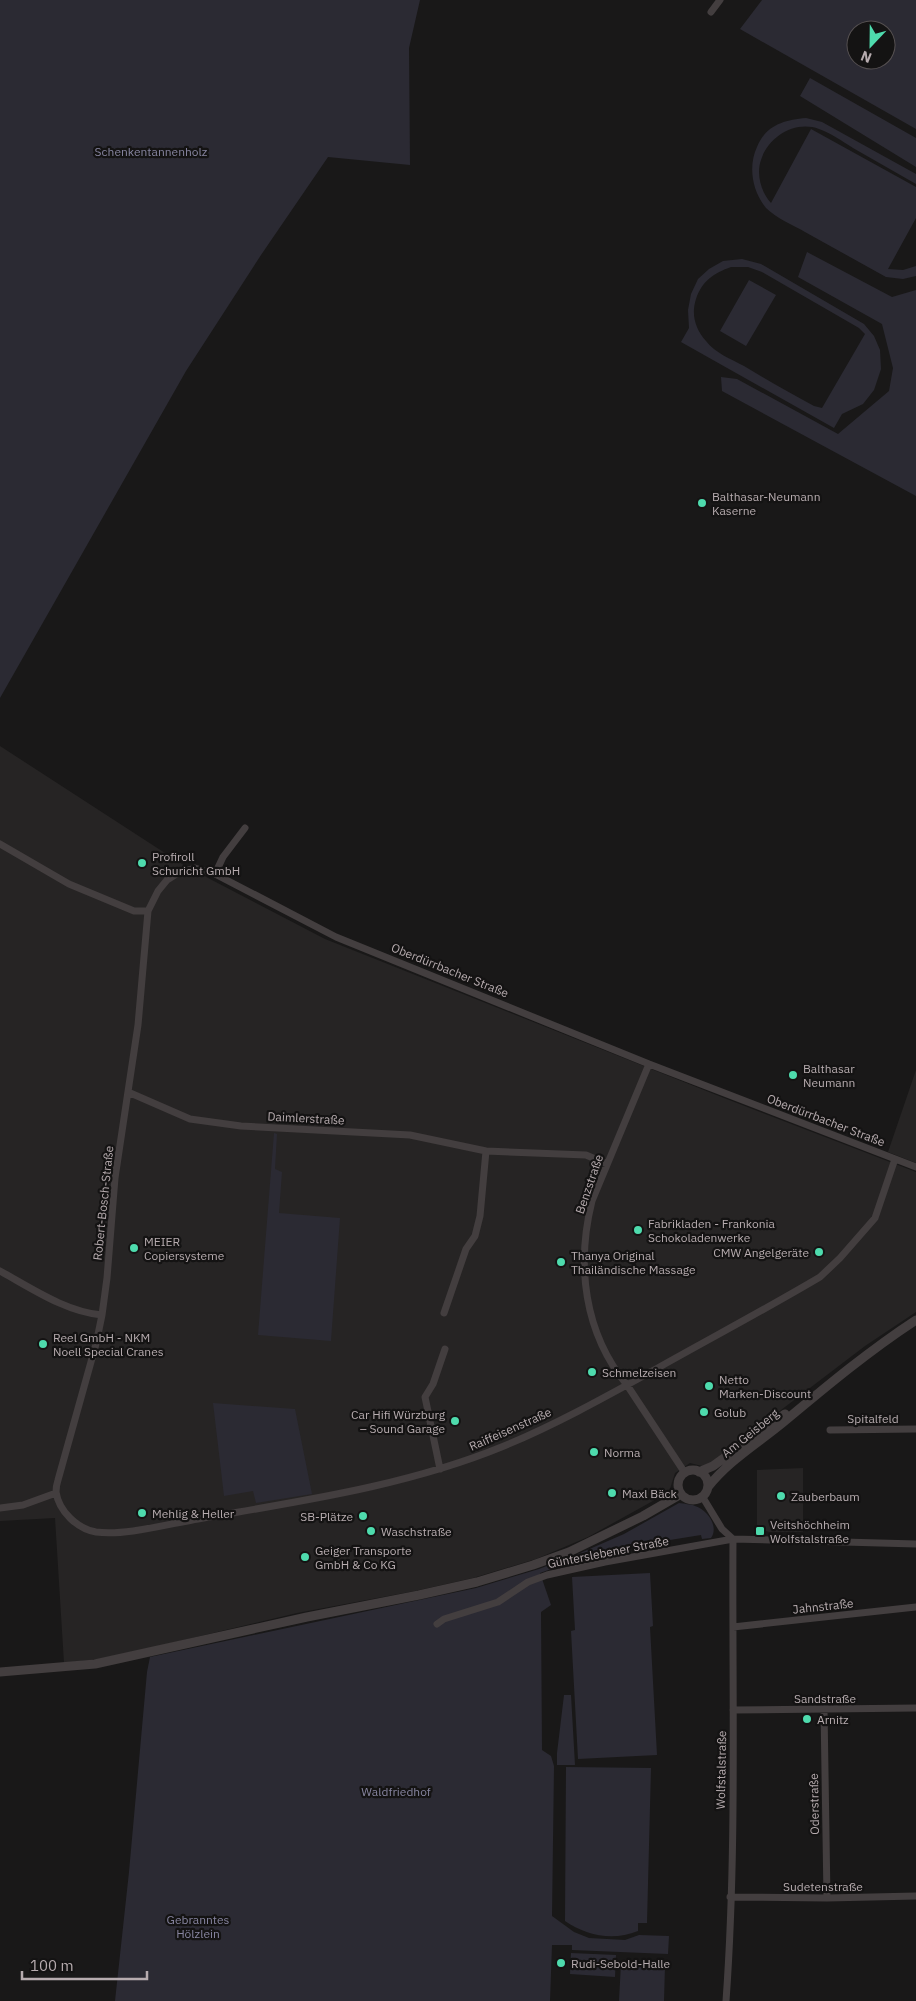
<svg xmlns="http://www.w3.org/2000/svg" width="916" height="2001" viewBox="0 0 916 2001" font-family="'IBM Plex Sans',sans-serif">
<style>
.built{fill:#262424}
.green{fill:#2b2a33;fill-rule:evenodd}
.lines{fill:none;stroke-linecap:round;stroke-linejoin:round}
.minor{stroke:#433e3f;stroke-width:7}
.tertiary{stroke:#433e3f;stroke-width:9}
.poi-dot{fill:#4edbad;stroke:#141313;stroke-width:2}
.labels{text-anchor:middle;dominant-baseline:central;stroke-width:4.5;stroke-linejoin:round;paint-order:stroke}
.park-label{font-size:12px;fill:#8785a0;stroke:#141313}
.poi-label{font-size:12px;fill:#b7acaf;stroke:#141313;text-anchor:start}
.street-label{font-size:12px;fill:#b7acaf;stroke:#141313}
</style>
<rect width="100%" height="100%" fill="#191818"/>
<path class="built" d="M0,746L185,866L325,939L724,1098L916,1172V1312L865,1346L706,1467L690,1463L675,1473L669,1492L588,1537L536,1559L473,1578L415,1591L297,1613L150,1648L99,1659L64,1663L55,1518L0,1521Z
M916,1070V1163L888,1152Z
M803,1468V1532H769L757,1528V1470Z"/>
<path class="green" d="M0,0H420L409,48L410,165L328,157L261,255L186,371L0,698Z
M762,0H916V129L740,29ZM856,30H886V60H856Z
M810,78L916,138V167L800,96Z
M806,118L822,122L916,174V184C895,172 874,160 853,148C842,141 831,133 819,129C795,120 768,137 761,160C756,174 761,192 771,203L811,129L916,187V218L888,269L903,270L916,266V276L903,279L886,277C859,262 832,247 805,232C793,225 776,218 766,208C752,191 748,166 757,147C766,125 784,120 806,118Z
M807,252L892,297L916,290V496L722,391L721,377L737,379L838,434L889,391L893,368L882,324L798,277Z
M742,259L761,264L864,324L874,336L880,350L881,369L874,390L863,404L842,414L834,428L681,342L689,328L688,310L691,294L698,279L709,269L723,261ZM731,267H748L762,272L859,328L865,334L822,408L814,406C790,393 767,380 744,366C731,359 715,353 706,341C695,329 691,314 696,299C702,281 714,273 731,267Z
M749,280L776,295L746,346L720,331Z
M274,1133L277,1134L275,1169L282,1172L279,1213L340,1218L331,1341L258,1335Z
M213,1403L295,1409L312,1494L256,1503L253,1491L224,1496Z
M679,1503C684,1504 691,1504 695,1506C708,1510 719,1527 711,1538L702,1539L701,1535L589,1553L590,1561L562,1565L540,1573L551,1605L541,1612L542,1750L551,1756L554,1766L552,1916L574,1932L589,1938L625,1940L639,1935L669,1936L668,1954L572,1950V1945H552L550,2001H115L129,1872L147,1672L150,1657L476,1588L539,1569L578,1554L624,1534Z
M650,1573L653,1626L650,1627L657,1755L578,1759L571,1631L575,1630L572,1577Z
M564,1695H571L575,1765H557V1753Z
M566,1767L651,1768L647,1923H638V1931C613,1941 587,1936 565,1921Z
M571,1953L616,1955L615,1977L570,1974Z
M621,1963L665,1965L664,2001H619Z"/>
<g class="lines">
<path class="minor" d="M711,12L720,0
M0,844L69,884L134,911H148
M215,874L223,857L245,828
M649,1064L592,1201C576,1265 584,1333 627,1385L685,1473
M128,1092L190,1119L241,1126L410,1135L486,1151L586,1155L607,1164
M895,1159L875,1218L840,1258L820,1277C766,1309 711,1338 656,1369C607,1396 557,1424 504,1446C407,1486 301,1501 198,1519C168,1524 125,1536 96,1532C78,1529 59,1512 56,1492C56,1489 57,1483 58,1480L96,1344L102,1315L107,1278L115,1178L138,1025L148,911L158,891L167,880L178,873L195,868L215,874L336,937L649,1064L916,1167
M0,1271C31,1288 66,1312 102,1315
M444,1313L466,1249L475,1236L480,1216L486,1151
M830,1430L916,1429
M440,1469L425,1397L433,1384L445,1349
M702,1496L722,1529L733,1539
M0,1508L23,1505L56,1493
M437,1624L444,1619L498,1602L528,1582L547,1575L605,1562L733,1539L916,1544
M733,1627L916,1607
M824,1709L827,1898
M733,1710L916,1708
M730,1897L827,1898L916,1896
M726,2001C737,1848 732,1693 733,1539"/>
<path class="tertiary" d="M678 1485a15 15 0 1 1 30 0a15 15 0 1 1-30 0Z
M699,1472L713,1466L785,1414
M708,1487C729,1460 760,1442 786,1420C828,1385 870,1350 916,1320
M0,1672L95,1664L307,1617L419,1595L477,1582L533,1565L569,1552L643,1516L681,1494"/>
</g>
<g class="poi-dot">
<circle cx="702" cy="503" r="5"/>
<circle cx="142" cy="863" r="5"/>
<circle cx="793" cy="1075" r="5"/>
<circle cx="638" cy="1230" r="5"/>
<circle cx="134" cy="1248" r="5"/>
<circle cx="819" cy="1252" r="5"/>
<circle cx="561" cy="1262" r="5"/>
<circle cx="43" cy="1344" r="5"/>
<circle cx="592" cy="1372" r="5"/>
<circle cx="709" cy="1386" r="5"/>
<circle cx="704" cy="1412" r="5"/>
<circle cx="455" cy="1421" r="5"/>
<circle cx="594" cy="1452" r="5"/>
<circle cx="612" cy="1493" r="5"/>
<circle cx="781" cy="1496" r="5"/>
<circle cx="142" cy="1513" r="5"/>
<circle cx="363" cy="1516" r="5"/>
<circle cx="371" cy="1531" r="5"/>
<rect x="755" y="1526" width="10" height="10" rx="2.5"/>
<circle cx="305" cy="1557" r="5"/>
<circle cx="807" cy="1719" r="5"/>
<circle cx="561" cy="1963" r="5"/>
</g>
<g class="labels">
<g class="park-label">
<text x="151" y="151">Schenkentannenholz</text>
<text x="396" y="1791">Waldfriedhof</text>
<text x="198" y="1919">Gebranntes<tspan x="198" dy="14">Hölzlein</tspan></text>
</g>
<g class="poi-label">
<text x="712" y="496">Balthasar-Neumann<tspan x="712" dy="14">Kaserne</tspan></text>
<text x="152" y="856">Profiroll<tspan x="152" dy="14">Schuricht GmbH</tspan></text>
<text x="803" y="1068">Balthasar<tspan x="803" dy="14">Neumann</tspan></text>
<text x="648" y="1223">Fabrikladen - Frankonia<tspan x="648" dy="14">Schokoladenwerke</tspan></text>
<text x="144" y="1241">MEIER<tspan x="144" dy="14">Copiersysteme</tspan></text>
<text x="809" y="1252" text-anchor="end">CMW Angelgeräte</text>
<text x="571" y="1255">Thanya Original<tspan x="571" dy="14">Thailändische Massage</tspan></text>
<text x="53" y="1337">Reel GmbH - NKM<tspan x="53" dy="14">Noell Special Cranes</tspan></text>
<text x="602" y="1372">Schmelzeisen</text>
<text x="719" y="1379">Netto<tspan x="719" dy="14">Marken-Discount</tspan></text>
<text x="714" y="1412">Golub</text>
<text x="445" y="1414" text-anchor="end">Car Hifi Würzburg<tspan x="445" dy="14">– Sound Garage</tspan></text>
<text x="604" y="1452">Norma</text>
<text x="622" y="1493">Maxl Bäck</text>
<text x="791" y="1496">Zauberbaum</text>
<text x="152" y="1513">Mehlig &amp; Heller</text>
<text x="353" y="1516" text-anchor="end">SB-Plätze</text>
<text x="770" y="1524">Veitshöchheim<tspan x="770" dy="14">Wolfstalstraße</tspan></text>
<text x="381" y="1531">Waschstraße</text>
<text x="315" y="1550">Geiger Transporte<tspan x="315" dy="14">GmbH &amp; Co KG</tspan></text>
<text x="817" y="1719">Arnitz</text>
<text x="571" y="1963">Rudi-Sebold-Halle</text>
</g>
<g class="street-label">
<text transform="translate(450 970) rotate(22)">Oberdürrbacher Straße</text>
<text transform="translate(306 1118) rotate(3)">Daimlerstraße</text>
<text transform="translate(826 1120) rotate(21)">Oberdürrbacher Straße</text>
<text transform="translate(589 1184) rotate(-71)">Benzstraße</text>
<text transform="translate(103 1203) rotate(-84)">Robert-Bosch-Straße</text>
<text x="873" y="1418">Spitalfeld</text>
<text transform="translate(510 1429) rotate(-24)">Raiffeisenstraße</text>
<text transform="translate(750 1433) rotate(-39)">Am Geisberg</text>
<text transform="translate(608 1552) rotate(-11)">Günterslebener Straße</text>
<text transform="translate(823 1606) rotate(-6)">Jahnstraße</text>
<text x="825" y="1698">Sandstraße</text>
<text transform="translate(721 1770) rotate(-89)">Wolfstalstraße</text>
<text transform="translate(814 1804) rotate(-91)">Oderstraße</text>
<text x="823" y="1886">Sudetenstraße</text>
</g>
</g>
<g transform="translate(871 45) rotate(202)"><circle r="24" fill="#141313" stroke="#555051"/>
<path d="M0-4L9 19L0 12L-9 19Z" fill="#4edbad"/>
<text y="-8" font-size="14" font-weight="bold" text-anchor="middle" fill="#b7acaf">N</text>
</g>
<path d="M22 1971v8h125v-8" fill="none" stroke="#b7acaf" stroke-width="2.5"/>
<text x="30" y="1971" font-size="15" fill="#b7acaf" stroke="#141313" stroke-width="4" paint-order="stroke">100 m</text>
</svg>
